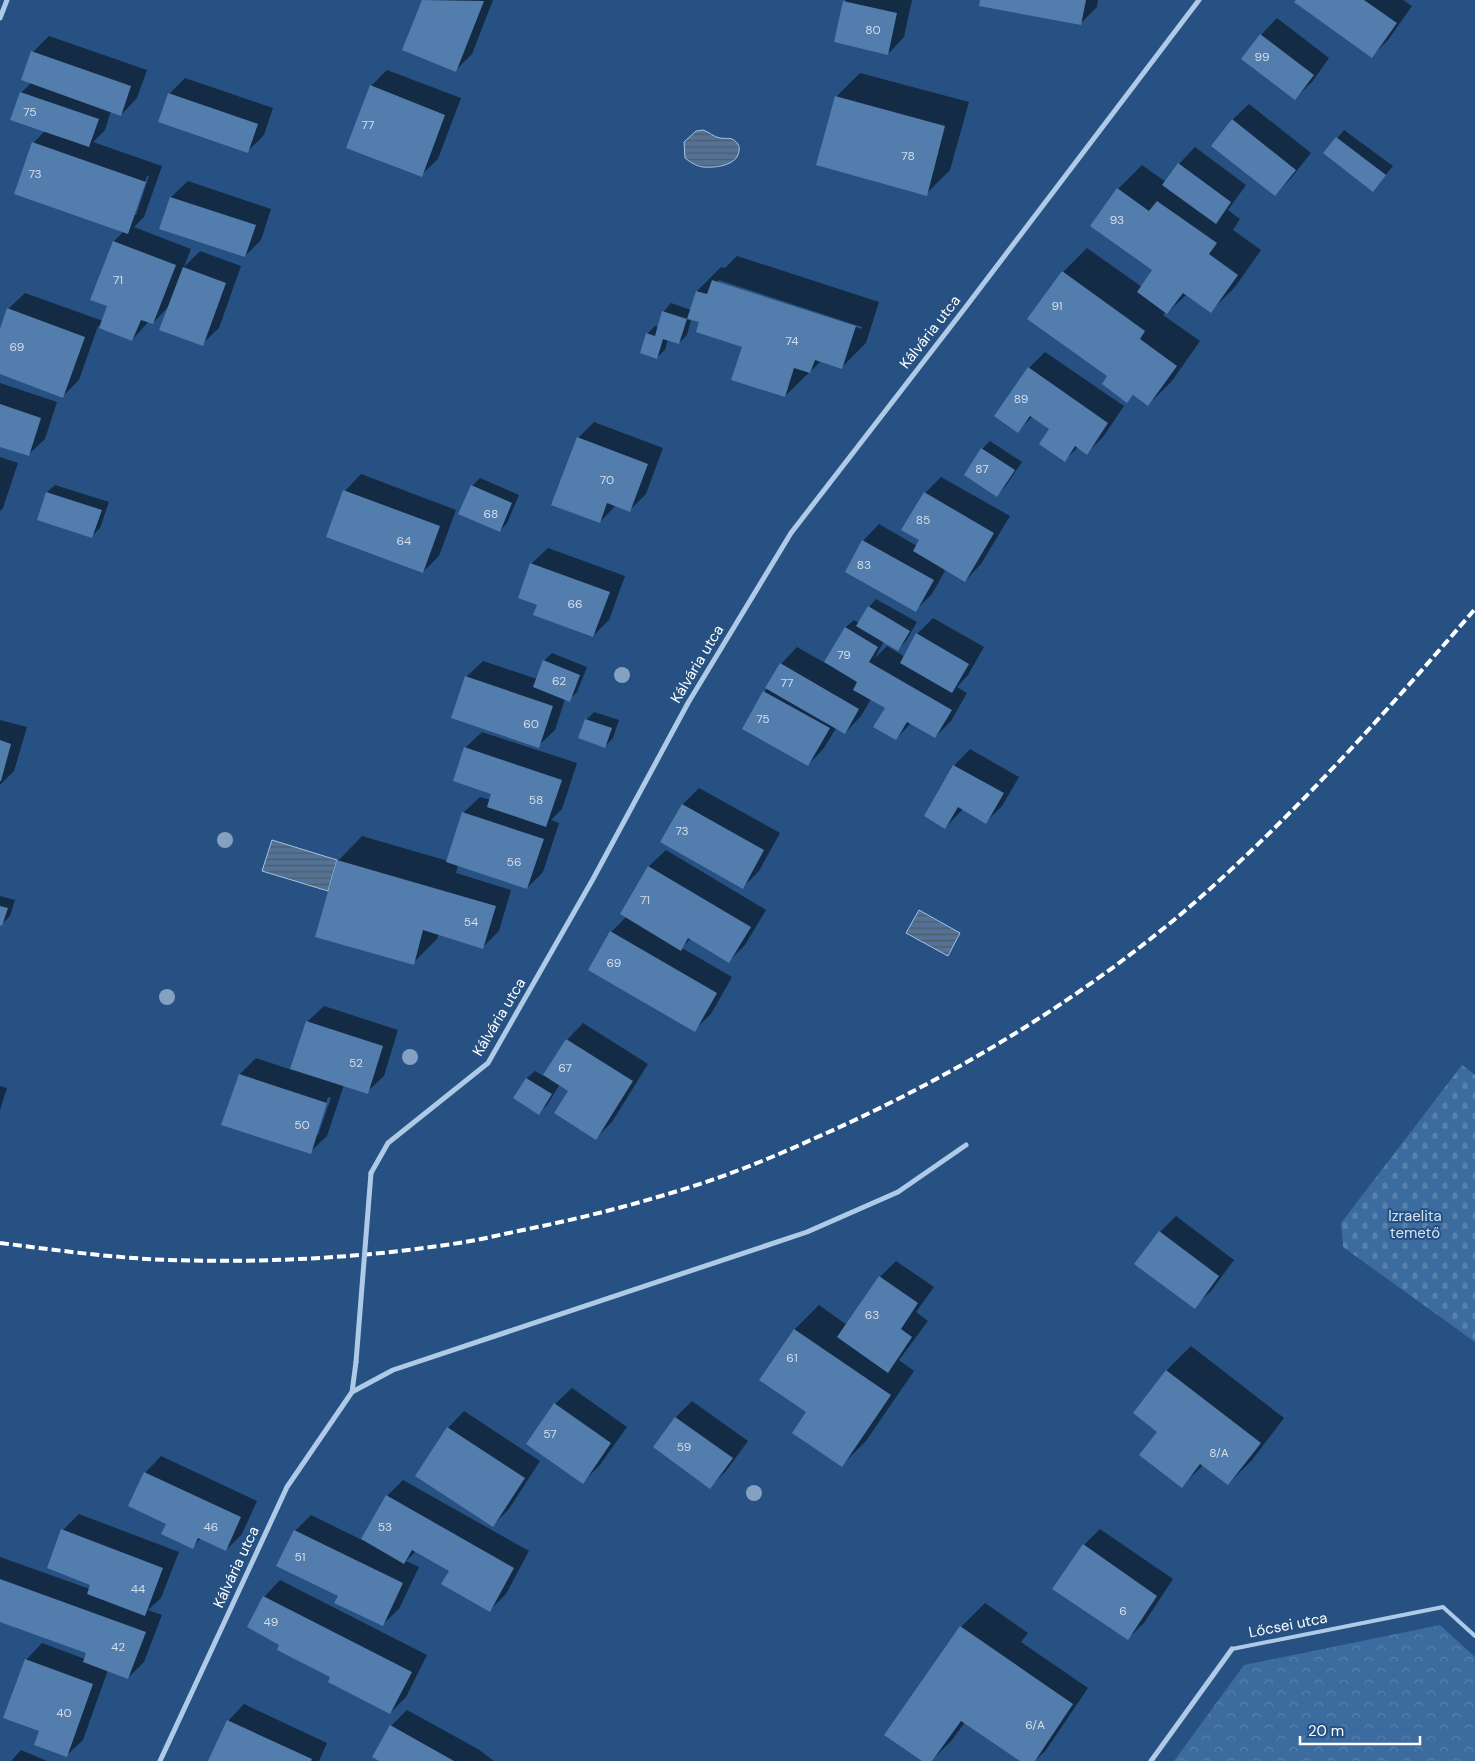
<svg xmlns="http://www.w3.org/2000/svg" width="1475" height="1761" viewBox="0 0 1475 1761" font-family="'DM Sans',sans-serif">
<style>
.forest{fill:url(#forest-crowns)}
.cemetery{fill:url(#cemetery-stones)}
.water{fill:url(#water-rules);stroke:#a3c5e7}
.shadow{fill:#0007;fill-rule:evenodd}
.building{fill:#537dac}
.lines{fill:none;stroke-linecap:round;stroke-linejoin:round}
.lane{stroke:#aecae7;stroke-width:4}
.street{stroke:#aecae7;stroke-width:5}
.rail{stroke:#fff;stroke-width:4;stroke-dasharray:9 4;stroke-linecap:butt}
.street-bridge{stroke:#aecae7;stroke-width:5}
.tree{fill:#85a1c1}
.labels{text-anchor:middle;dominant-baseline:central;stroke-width:4;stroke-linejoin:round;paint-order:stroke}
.number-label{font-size:12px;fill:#d4deea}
.street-label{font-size:15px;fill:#fff;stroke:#265182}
.park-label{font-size:15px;fill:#d2e3f5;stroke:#265182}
</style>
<defs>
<pattern id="forest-crowns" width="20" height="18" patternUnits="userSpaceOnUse" patternTransform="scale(1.25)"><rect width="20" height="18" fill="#3b6b9f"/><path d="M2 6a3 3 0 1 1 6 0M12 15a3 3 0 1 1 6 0" fill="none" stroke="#5881ad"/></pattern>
<pattern id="cemetery-stones" width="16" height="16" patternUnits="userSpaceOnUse" patternTransform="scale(1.25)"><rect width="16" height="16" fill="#3b6b9f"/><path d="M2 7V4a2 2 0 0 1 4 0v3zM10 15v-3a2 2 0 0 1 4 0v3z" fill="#5881ad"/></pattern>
<pattern id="water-rules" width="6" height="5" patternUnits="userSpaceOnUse" patternTransform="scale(1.25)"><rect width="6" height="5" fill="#547295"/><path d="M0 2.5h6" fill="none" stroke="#4f5b69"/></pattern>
</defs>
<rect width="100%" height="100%" fill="#265182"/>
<path class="forest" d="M1440,1625L1475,1657V1761H1174L1244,1665Z"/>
<path class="cemetery" d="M1462,1065L1475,1075V1342L1343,1247L1341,1223Z"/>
<path class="water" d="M703,130C710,132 713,137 720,138C726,139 731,137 735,141C738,143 740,147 739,151C737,166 715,168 703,167C696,166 690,162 685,158L684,142L696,131Z
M272,840L337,860L328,891L262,871Z
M919,910L960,933L948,956L906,933Z"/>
<path class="shadow" d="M423,0H493L472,54L456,70L404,49Z
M846,0H912L904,37L888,54L835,41Z
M981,0H1098L1097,7L1081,23Z
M1298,0H1403L1412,6L1388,40L1372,56Z
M1277,18L1329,58L1312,82L1295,98L1261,35Z
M49,36L147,70L137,98L121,115L111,111L105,130L93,142L162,166L144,217L134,227L191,249L184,267L200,251L241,266L219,328L202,344L169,306L153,323L149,321L132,340L98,326L79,380L63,396L0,373V333L8,309L25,293L103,321L108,306L114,241L124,231L33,143L45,131L21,93L31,83L33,52ZM147,176H149L136,215H134Z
M387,70L461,98L438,159L421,175L371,86Z
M860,73L969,102L950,170L926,194L836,97Z
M185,78L273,108L264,135L248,151L169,94Z
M1249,104L1311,153L1291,178L1275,195L1232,120Z
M1344,130L1393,166L1373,190L1325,153Z
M1195,147L1246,185L1228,210L1240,219L1233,230L1261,250L1235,287L1211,311L1187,294L1167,313L1166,312L1163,315L1200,341L1172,381L1148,405L1134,395L1127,401L1109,376L1063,272L1087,248L1142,287L1153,270L1118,189L1142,165L1166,182L1179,164Z
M188,181L271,209L261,240L245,256L161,228L171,197Z
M737,256L879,302L866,343L842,367L821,361L785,396L743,346L700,322L691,319L687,335L679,343L668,339L665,350L657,357L647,334L655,326L659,327L664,311L671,303L691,310L697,291L721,267L725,268ZM719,280L862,327V329L717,282Z
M1045,352L1124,406L1103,437L1087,453L1078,447L1065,460L1051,429L1033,416L1018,431L1029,368Z
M0,383L57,402L45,439L28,455L0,446Z
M594,422L663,448L646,494L630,510L616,505L600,522L578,438Z
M990,441L1022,462L1005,487L997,495L982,449Z
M0,457L18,463L3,508L0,511Z
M361,474L456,510L439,556L423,572L345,491Z
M941,477L1010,516L981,564L965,581L946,569L932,594L916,610L846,571L863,541L879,524L917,546L920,540L925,493Z
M480,478L519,495L507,523L500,531L472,486Z
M55,485L109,502L100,528L92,536L47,492Z
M548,548L625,576L609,620L593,636L531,564Z
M876,599L917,622L906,641L898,649L884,641L875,658L887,646L905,657L917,634L933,618L984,647L968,675L957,687L967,693L951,721L935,737L911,723L896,739L887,708L871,699L861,716L845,733L836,728L824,748L808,765L744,728L781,664L797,647L825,663L846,627L854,620L859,623L869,607Z
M552,653L587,667L577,692L569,700L565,699L555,730L538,746L466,677L483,661L537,679L544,661Z
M594,712L619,720L613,738L605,746L586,720Z
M0,720L27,727L14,771L0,785Z
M482,732L577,763L562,809L551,820L559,823L543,872L527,888L458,865L456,873L511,890L499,931L483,947L439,934L437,939L413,963L338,861L362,836L448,861L463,813L480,797L491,800L493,793L465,748Z
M970,749L1019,777L1002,806L986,822L963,809L945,828L954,766Z
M699,788L780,833L759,871L743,887L662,842L683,804Z
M666,850L766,910L745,945L729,961L691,938L682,948L732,977L711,1014L694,1030L611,932L626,917L622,914L649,866Z
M0,896L15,900L10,916L2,924H0Z
M324,1006L398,1030L384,1076L367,1092L344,1085L327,1136L310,1152L240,1074L256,1058L292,1070L307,1022ZM328,1097L331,1098L318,1135H316Z
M583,1023L648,1064L612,1122L596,1138L570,1090L560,1084L547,1105L539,1113L514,1098L527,1078L535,1071L544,1076L567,1040Z
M0,1086L7,1088L0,1110Z
M1176,1216L1234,1260L1211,1291L1194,1307L1160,1232Z
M896,1261L934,1287L916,1312L928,1321L899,1360L914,1371L866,1441L842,1465L808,1412L761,1380L795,1329L819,1305L847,1325L880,1277Z
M1191,1346L1284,1418L1252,1460L1228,1484L1203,1465L1182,1486L1159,1432L1135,1413L1167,1370Z
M572,1388L627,1427L599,1466L583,1482L555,1404Z
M692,1401L748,1441L726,1471L710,1487L655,1447L676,1417Z
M464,1411L540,1461L509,1509L493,1525L448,1428Z
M161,1456L257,1501L242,1534L226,1550L201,1538L193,1547L168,1523L145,1473Z
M403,1480L529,1551L506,1594L490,1610L451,1570L416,1551L406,1561L419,1567L399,1609L382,1625L339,1595L295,1531L311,1515L362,1540L387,1496Z
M79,1514L179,1552L161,1598L148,1610L162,1615L144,1662L128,1678L108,1670L83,1740L66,1756L41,1730L26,1660L42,1643L85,1659L87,1652L0,1620V1557L90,1589L92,1584L63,1530Z
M1100,1529L1173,1579L1144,1623L1127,1639L1084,1545Z
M280,1580L427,1655L406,1697L390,1713L281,1644L264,1597Z
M985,1603L1028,1633L1021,1642L1088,1688L1046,1750L1035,1761H1022L965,1722L952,1740L931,1761H924L961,1627Z
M244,1704L327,1743L319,1761H209L228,1721Z
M407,1710L478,1749L494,1761H381L391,1726Z
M21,1750L47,1761H11Z"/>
<path class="building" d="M422,0L484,1L456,72L402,50Z
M980,0H1086L1081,25L979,6Z
M1296,0H1364L1397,23L1372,58L1294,2Z
M843,1L897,13L888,55L834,42Z
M1260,34L1314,75L1295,100L1241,59Z
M31,51L131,86L121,116L21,80Z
M370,85L445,115L422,177L346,148Z
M20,92L99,119L89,147L10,120Z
M168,93L258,124L248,153L158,122Z
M835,96L945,126L927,196L816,165Z
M1232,119L1296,170L1275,196L1211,146Z
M1336,137L1386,175L1373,192L1323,153Z
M32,142L146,182L128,234L14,194Z
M1178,163L1231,202L1216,224L1162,185Z
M1117,188L1149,211L1157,201L1217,243L1209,254L1238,275L1211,313L1183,293L1167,314L1137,292L1152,270L1090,226Z
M170,197L256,225L245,257L159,229Z
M113,241L176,265L153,324L141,320L132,341L99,328L107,306L90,300Z
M183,267L226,283L203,346L159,330Z
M1062,271L1145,331L1140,339L1177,366L1148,406L1133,395L1127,403L1102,384L1107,376L1027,319Z
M712,280L856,326L842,369L815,360L810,373L794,368L785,397L731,380L742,347L696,332L699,322L687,319L696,291L707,294Z
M7,308L85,337L63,398L0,374V329Z
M662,311L687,319L679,344L663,339L657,359L640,353L646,333L655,336Z
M1028,367L1108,423L1087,455L1075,446L1065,462L1039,444L1049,429L1030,416L1018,433L994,416Z
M0,404L41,418L29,456L0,447Z
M577,437L648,464L630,512L607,503L600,523L551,505Z
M981,448L1015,470L997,497L964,475Z
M471,485L512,503L500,532L458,514Z
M343,490L440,526L423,573L326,537Z
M46,492L102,510L92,538L37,520Z
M924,492L994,533L965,582L913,551L919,540L901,530Z
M862,540L934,580L916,612L845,572Z
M530,563L610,592L593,637L533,615L537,605L518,598Z
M868,606L910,631L898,651L856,626Z
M845,627L878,647L869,662L952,710L935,738L907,722L896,740L873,727L885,708L853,690L857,682L824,662Z
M916,633L969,664L952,693L900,663Z
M543,660L580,675L570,702L533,687Z
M780,663L859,709L845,734L765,688Z
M465,676L553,706L539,748L451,718Z
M763,691L830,728L808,766L742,729Z
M585,719L612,728L605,748L578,738Z
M0,740L11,744L1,781H0Z
M464,747L562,780L546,827L487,807L491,794L453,781Z
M953,765L1004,793L986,824L958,807L945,829L924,816Z
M682,804L764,850L743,889L660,842Z
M462,812L544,839L527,889L446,862Z
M337,860L496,906L483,949L423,930L414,965L315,937Z
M648,866L751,927L729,963L688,938L681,951L620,914Z
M0,906L8,908L2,926L0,925Z
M610,931L717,993L695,1032L588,970Z
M306,1021L383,1046L368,1094L290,1069Z
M566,1039L633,1081L596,1140L554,1113L568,1091L543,1075Z
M239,1074L327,1103L311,1154L221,1125Z
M526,1078L552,1094L539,1115L513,1098Z
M1159,1231L1219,1276L1195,1309L1134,1264Z
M879,1276L918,1303L901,1329L912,1337L888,1373L837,1337Z
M794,1329L891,1395L842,1467L792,1433L806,1412L759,1380Z
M1166,1370L1261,1443L1228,1485L1200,1464L1182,1488L1139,1455L1157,1432L1133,1413Z
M554,1403L611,1443L583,1484L526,1444Z
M675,1417L733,1458L710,1489L653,1447Z
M447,1427L525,1478L493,1527L415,1476Z
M144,1472L241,1517L226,1551L198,1538L193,1549L161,1534L166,1524L128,1506Z
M386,1495L514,1568L490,1612L441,1584L449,1571L412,1550L404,1564L361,1539Z
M61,1529L163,1568L145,1616L87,1594L90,1585L47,1568Z
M294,1530L403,1583L383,1626L334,1603L338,1596L276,1566Z
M1083,1544L1157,1596L1128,1640L1052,1589Z
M0,1579L146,1632L128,1679L83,1662L86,1653L0,1622Z
M263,1596L412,1672L390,1714L328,1682L330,1677L277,1650L279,1645L247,1627Z
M960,1626L1073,1704L1035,1761H1020L961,1721L932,1761H922L884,1735Z
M25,1659L93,1684L67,1757L34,1745L39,1731L3,1718Z
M227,1720L312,1759L311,1761H208Z
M390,1725L454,1761H379L372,1757Z"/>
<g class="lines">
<path class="lane" d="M1232,1649L1443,1607L1475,1636"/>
<path class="street" d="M0,18L7,0
M371,1173L388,1143L488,1063L593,879L688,703L791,533L965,308L1199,0
M352,1392L393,1370L807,1232L898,1192L966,1145
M160,1761L287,1487L352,1392L356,1362
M1151,1761L1232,1649"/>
<path class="rail" d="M0,1243C56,1250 112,1258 169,1260C267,1263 367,1258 465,1242C484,1239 503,1234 523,1230C573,1220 622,1208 671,1193C719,1179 767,1160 813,1139C950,1079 1080,1001 1194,903C1296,814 1386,712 1475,609"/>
<path class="street-bridge" d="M356,1362L371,1173"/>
</g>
<g class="tree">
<circle cx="622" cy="675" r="8"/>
<circle cx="225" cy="840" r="8"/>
<circle cx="167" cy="997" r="8"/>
<circle cx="410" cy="1057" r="8"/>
<circle cx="754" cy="1493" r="8"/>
</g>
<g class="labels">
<g class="number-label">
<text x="873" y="30">80</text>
<text x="1262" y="57">99</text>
<text x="30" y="112">75</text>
<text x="368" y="125">77</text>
<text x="908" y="156">78</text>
<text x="35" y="174">73</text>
<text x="1117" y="220">93</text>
<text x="118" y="280">71</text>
<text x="1057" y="306">91</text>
<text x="792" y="341">74</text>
<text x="17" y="347">69</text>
<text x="1021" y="399">89</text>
<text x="982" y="469">87</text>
<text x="607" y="480">70</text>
<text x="491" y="514">68</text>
<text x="923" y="520">85</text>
<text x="404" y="541">64</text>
<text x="864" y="565">83</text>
<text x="575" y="604">66</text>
<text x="844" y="655">79</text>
<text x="559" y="681">62</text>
<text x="787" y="683">77</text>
<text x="763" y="719">75</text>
<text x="531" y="724">60</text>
<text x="536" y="800">58</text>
<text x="682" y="831">73</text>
<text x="514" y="862">56</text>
<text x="645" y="900">71</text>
<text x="471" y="922">54</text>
<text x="614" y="963">69</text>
<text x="356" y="1063">52</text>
<text x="565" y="1068">67</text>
<text x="302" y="1125">50</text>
<text x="872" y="1315">63</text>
<text x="792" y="1358">61</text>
<text x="550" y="1434">57</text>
<text x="684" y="1447">59</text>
<text x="1219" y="1453">8/A</text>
<text x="211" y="1527">46</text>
<text x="385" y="1527">53</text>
<text x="300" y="1557">51</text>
<text x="138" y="1589">44</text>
<text x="1123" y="1611">6</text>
<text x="271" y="1622">49</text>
<text x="118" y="1647">42</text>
<text x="64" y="1713">40</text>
<text x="1035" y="1725">6/A</text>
</g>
<g class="street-label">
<text transform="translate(930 332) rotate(-52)">Kálvária utca</text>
<text transform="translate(697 664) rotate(-59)">Kálvária utca</text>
<text transform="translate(499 1017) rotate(-59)">Kálvária utca</text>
<text transform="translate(236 1567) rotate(-65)">Kálvária utca</text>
<text transform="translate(1288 1625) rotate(-11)">Lőcsei utca</text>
</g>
<g class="park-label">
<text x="1415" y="1216">Izraelita<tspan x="1415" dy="17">temető</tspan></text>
</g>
</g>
<path d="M1300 1736v8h120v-8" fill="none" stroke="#ffffff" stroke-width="2.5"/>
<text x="1308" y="1736" font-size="15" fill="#ffffff" stroke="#265182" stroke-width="4" paint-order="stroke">20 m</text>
</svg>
